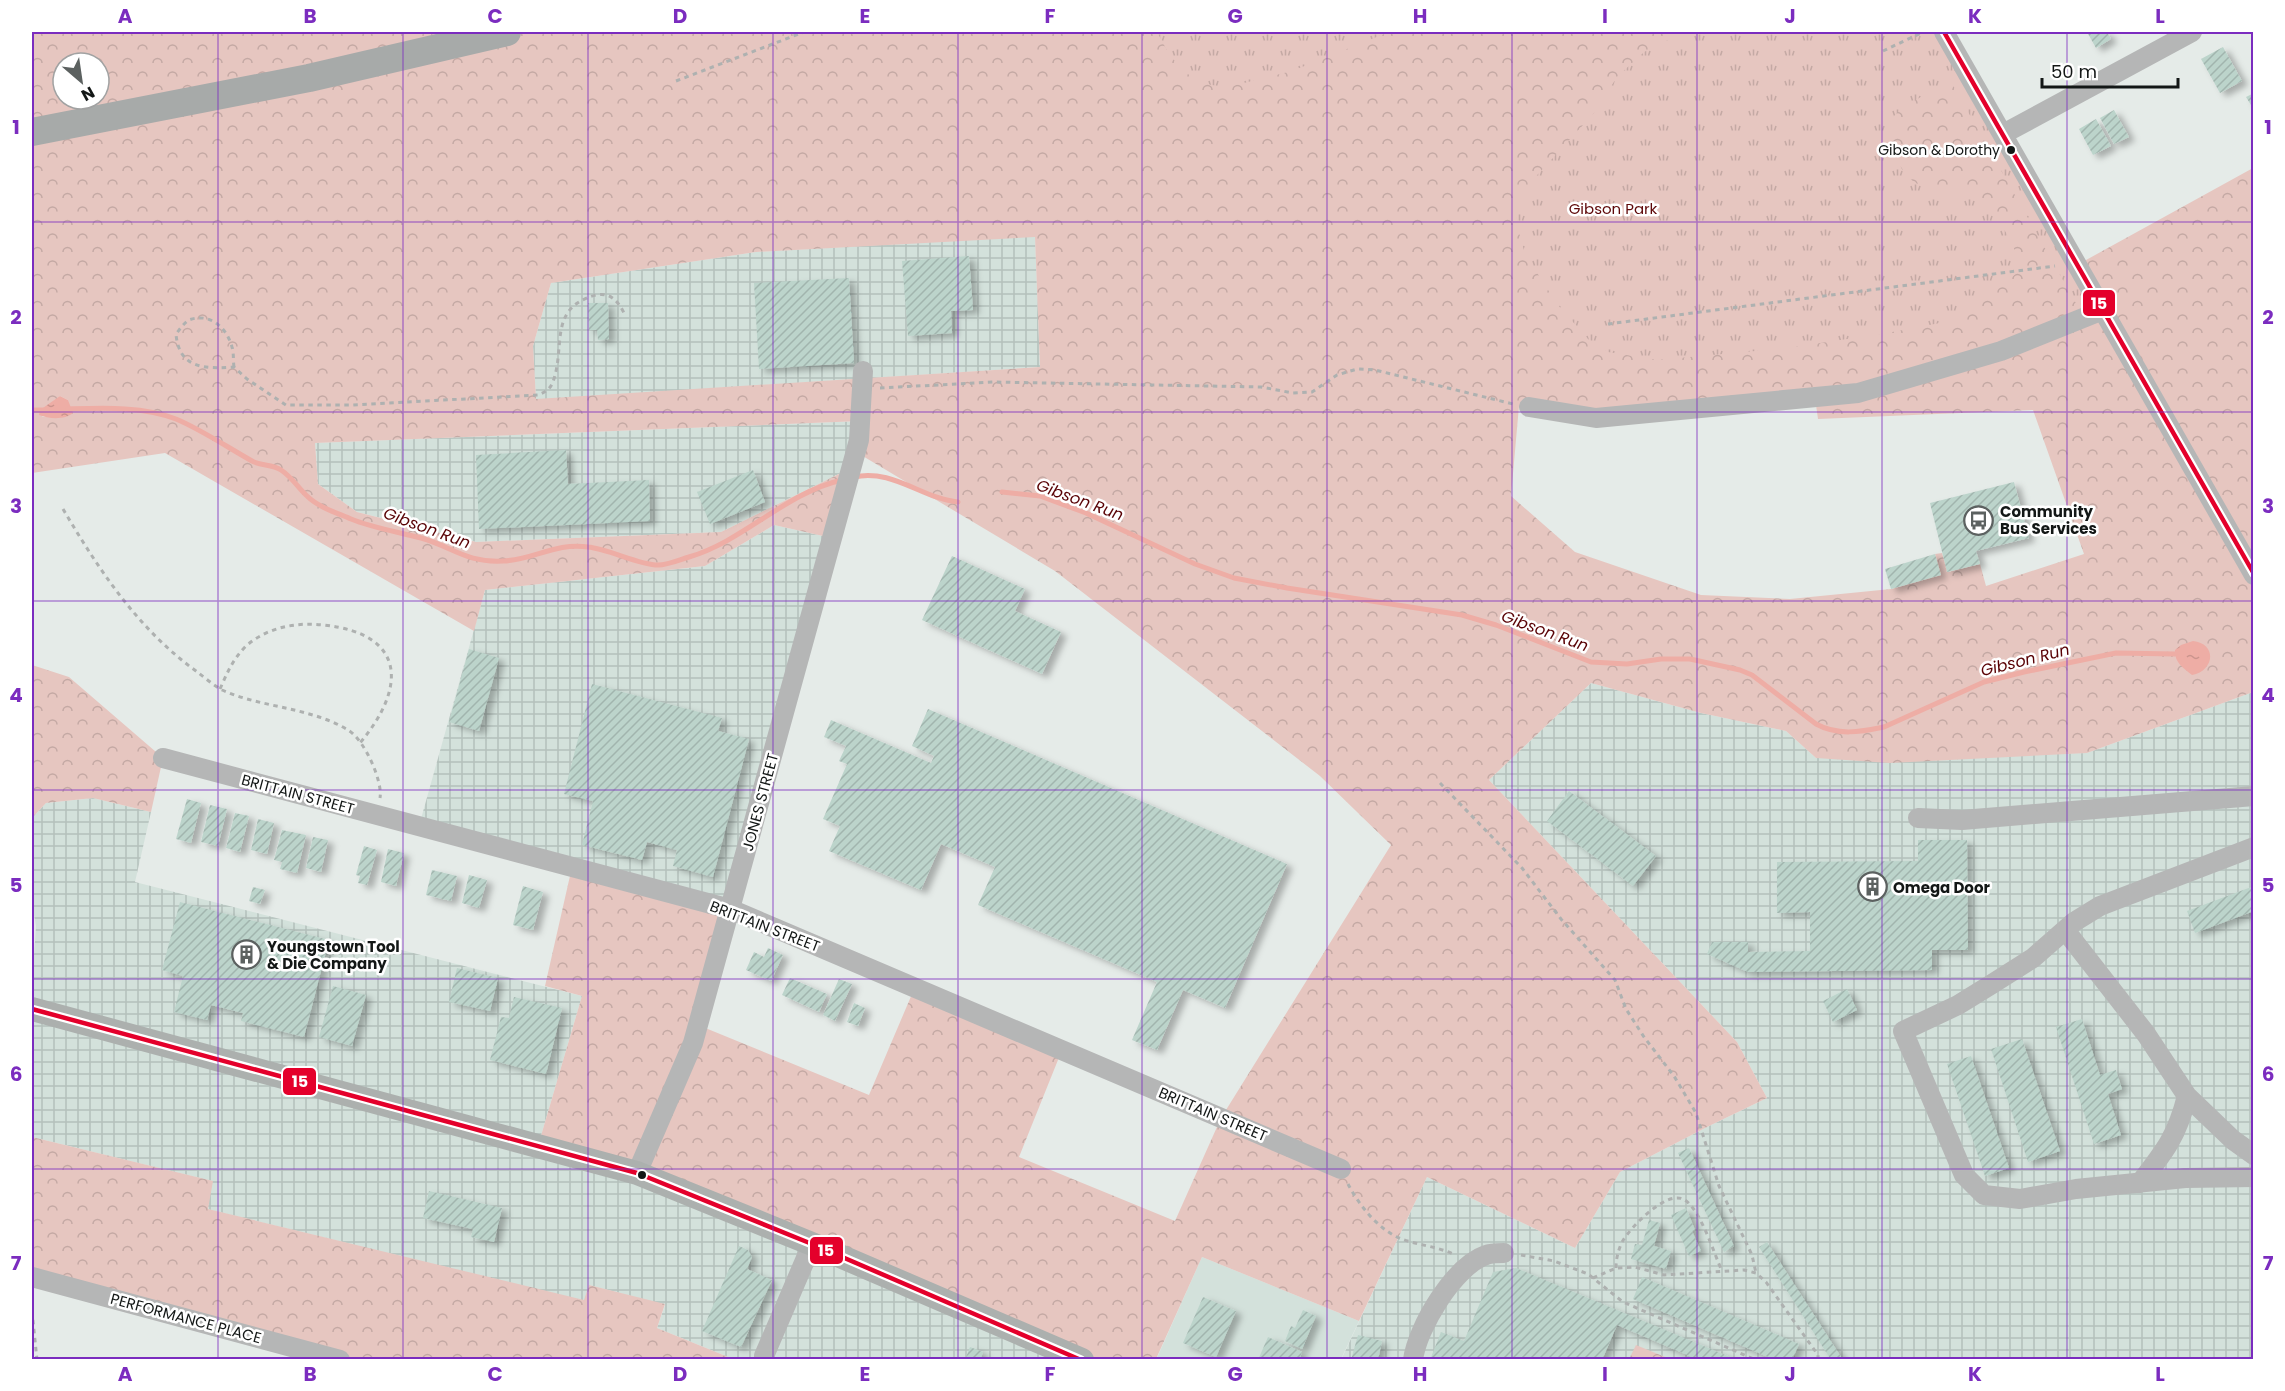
<svg xmlns="http://www.w3.org/2000/svg" width="2285" height="1391" viewBox="0 0 2285 1391" font-family="Poppins,sans-serif">
<style>
.built{fill:#d3e1db}
.industrial{fill:url(#industrial-grid)}
.grass{fill:url(#grass-tufts)}
.forest{fill:url(#forest-crowns);fill-rule:evenodd}
.water{fill:url(#water-ripples)}
.lines{fill:none;stroke-linecap:round;stroke-linejoin:round}
.stream{stroke:#eeada5;stroke-width:5}
.building{fill:url(#building-hatch);filter:url(#shadow)}
.path{stroke:#aeb1b0;stroke-width:3;stroke-dasharray:4.5 4.5;stroke-linecap:butt}
.minor{stroke:#b5b6b6;stroke-width:20}
.major{stroke:#acb0ae;stroke-width:24}
.highway{stroke:#a7aaa9;stroke-width:28}
.bus-1-casing{stroke:#fff;stroke-width:9}
.bus-1{stroke:#e4002b;stroke-width:4.5}
.grid{fill:none;stroke:#7b2cbf;stroke-width:1.5;stroke-opacity:0.55}
.bus-dot{fill:#131716;stroke:#fff;stroke-width:2}
.labels{text-anchor:middle;dominant-baseline:central;stroke-width:5;stroke-linejoin:round;paint-order:stroke}
.bus-label{font-size:14px;fill:#131716;stroke:#fff;text-anchor:end}
.park-label{font-size:15px;fill:#5e0809;stroke:#fff}
.poi-label{font-size:15px;font-weight:bold;fill:#131716;stroke:#fff;text-anchor:start}
.street-label{font-size:15px;fill:#131716;stroke:#fff}
.water-label{font-size:16px;font-style:italic;fill:#590205;stroke:#fff}
.line-badge{stroke:#fff;stroke-width:2}
.badge-label{font-size:16px;text-anchor:middle;font-weight:bold;fill:#fff}
.neatline{fill:none;stroke:#7b2cbf;stroke-width:2}
.grid-label{font-size:20px;text-anchor:middle;font-weight:bold;fill:#7b2cbf}
</style>
<defs>
<pattern id="industrial-grid" width="8" height="8" patternUnits="userSpaceOnUse" patternTransform="scale(1.5)"><rect width="8" height="8" fill="#d3e1db"/><path d="M0 4h8M4 0v8" fill="none" stroke="#b4c0bb"/></pattern>
<pattern id="grass-tufts" width="24" height="20" patternUnits="userSpaceOnUse" patternTransform="scale(1.5)"><rect width="24" height="20" fill="#e6c6c0"/><path d="M3 7l-1-3M5 7V3M7 7l1-3M15 17l-1-3M17 17v-4M19 17l1-3" fill="none" stroke="#c4a9a4"/></pattern>
<pattern id="forest-crowns" width="20" height="18" patternUnits="userSpaceOnUse" patternTransform="scale(1.5)"><rect width="20" height="18" fill="#e6c6c0"/><path d="M2 6a3 3 0 1 1 6 0M12 15a3 3 0 1 1 6 0" fill="none" stroke="#c4a9a4"/></pattern>
<pattern id="water-ripples" width="26" height="14" patternUnits="userSpaceOnUse" patternTransform="scale(1.5)"><rect width="26" height="14" fill="#eeada5"/><path d="M2 4q2-2 4 0t4 0M15 11q2-2 4 0t4 0" fill="none" stroke="#cb948d"/></pattern>
<pattern id="building-hatch" width="6" height="6" patternUnits="userSpaceOnUse" patternTransform="scale(1.5)"><rect width="6" height="6" fill="#bcd4cb"/><path d="M-1 1l2-2M0 6l6-6M5 7l2-2" fill="none" stroke="#a1b5ae"/></pattern>
<filter id="shadow"><feDropShadow dx="6" dy="4" stdDeviation="3" flood-color="#0004"/></filter>
</defs>
<rect width="100%" height="100%" fill="#e5ebe8"/>
<path class="built" d="M1202,1257L1359,1321L1341,1359L1156,1360Z"/>
<path class="industrial" d="M1035,236L1040,367L536,400L533,346L551,283L756,252Z
M862,421L851,468L721,532L476,542L357,512L318,484L315,443Z
M774,525L832,538L730,909L419,826L485,590L705,566Z
M1591,683L1701,713L1786,731L1816,758L2087,753L2253,692V1359L1341,1360L1427,1177L1575,1248L1620,1172L1709,1126L1767,1098L1737,1042L1489,780Z
M93,798L151,812L135,882L582,996L538,1146L1082,1359H733L657,1328L665,1305L589,1285L585,1301L207,1209L212,1181L32,1137V984L36,926L32,904V818L46,803Z"/>
<path class="grass" d="M1130,32H1944L2097,299L1932,357L1575,384Z"/>
<path class="forest" d="M32,32H1157L1170,56L1195,81L1224,88L1292,71L1389,32H1684L1644,52L1617,77L1594,113L1528,185L1516,209L1518,229L1525,254L1557,304L1588,339L1608,352L1657,360L1787,348L1887,333L1945,322L1980,304L2019,271C2021,248 1990,202 1967,194C1958,190 1945,192 1935,190C1899,184 1891,152 1891,120L1902,108L1950,80L2077,305L2096,299L2077,265L2253,168V692L2087,753L1890,763L1816,758L1786,731L1701,713L1591,683L1489,780L1737,1042L1767,1098L1709,1126L1620,1172L1575,1248L1427,1177L1359,1321L1202,1257L1156,1359H1082L538,1146L582,996L545,986L572,867L730,909L698,1025L869,1095L915,987L1062,1050L1019,1157L1175,1221L1221,1118L1391,845L1320,776L1055,571L856,452L861,421L315,443L318,484L357,512L476,542L721,532L851,468L832,538L774,525L705,566L485,590L474,631L165,453L32,473ZM63,63H99V99H63ZM1035,237L1040,367L536,399L533,346L551,283L756,252ZM60,396L68,400L69,416L42,417ZM1815,398L1818,419L2033,410L2084,554L1986,586L1980,564L1948,572L1942,553L1935,554L1940,575L1891,589L1790,599L1701,595L1575,552L1511,496L1519,406L1596,418Z
M32,665L69,677L163,758L151,812L93,798L46,803L32,818Z
M32,1137L213,1181L208,1209L584,1300L589,1285L665,1304L657,1328L733,1359H340L32,1277Z
M1636,1345L1670,1359H1629Z"/>
<path class="water" d="M60,396L68,400L73,413C65,420 49,419 39,415L40,410Z
M2193,641C2218,644 2214,671 2192,675C2183,668 2174,662 2175,650L2181,645Z"/>
<g class="lines">
<path class="stream" d="M68,409C102,408 143,406 176,419C202,430 227,447 252,461C261,466 272,464 281,470C292,477 298,488 307,496C318,507 337,513 351,519C373,528 399,532 421,538C453,547 466,563 503,561C533,560 556,542 588,547C609,549 639,565 658,565C668,565 679,560 689,557C744,541 785,493 842,480
M32,410H47
M854,477C892,468 923,499 958,502
M1002,492L1040,496L1086,513L1195,564L1234,578L1287,588L1462,615L1496,625L1591,662L1627,664L1661,659H1690L1740,670L1752,675L1816,724C1838,736 1860,732 1884,727L1984,682L2024,672L2116,653L2175,654"/>
</g>
<path class="building" d="M2087,32H2107L2111,39L2096,48Z
M2223,47L2242,81L2220,93L2201,59Z
M2254,93V110L2246,97Z
M2114,110L2129,137L2114,144L2100,118Z
M2096,119L2111,146L2093,155L2079,129Z
M969,256L973,310L951,311L952,333L908,336L902,261Z
M849,278L854,363L759,369L754,283Z
M588,303H608L609,339L598,340L597,330H589Z
M566,450L568,484L649,480L650,521L479,529L476,455Z
M753,470L765,502L710,524L697,492Z
M2014,482L2029,538L1976,551L1980,564L1947,572L1930,503Z
M1935,554L1941,575L1891,589L1885,569Z
M952,556L1025,589L1015,611L1061,632L1042,674L922,620Z
M469,649L499,658L479,731L449,722Z
M592,684L722,718L718,731L749,739L713,877L673,866L677,850L647,842L642,860L582,845L593,801L564,794Z
M928,709L1287,864L1225,1008L1183,990L1157,1050L1132,1040L1157,982L978,905L995,867L941,844L921,890L829,851L840,826L823,819L847,764L839,761L846,746L824,737L831,720L931,763L934,756L912,746Z
M1569,791L1656,856L1633,886L1547,821Z
M187,799L201,803L191,843L176,839Z
M210,805L227,809L218,846L201,842Z
M235,813L249,816L240,852L226,848Z
M258,819L274,823L267,854L251,850Z
M282,830L306,835L297,873L280,869L282,862L274,860Z
M313,837L328,840L321,872L306,868Z
M1918,840H1967L1968,950H1932V970L1748,972L1707,954L1712,942H1748V952L1810,951V912L1777,913V862L1918,861Z
M364,846L377,850L367,885L358,883L360,876L356,875Z
M388,849L404,853L396,886L381,882Z
M432,870L457,876L451,901L426,895Z
M469,875L487,880L479,908L462,903Z
M523,886L543,892L533,930L513,925Z
M2254,886V911L2195,933L2187,911Z
M253,887L265,890L260,904L249,901Z
M180,902L329,940L304,1037L241,1021L243,1013L211,1005L207,1020L174,1012L183,976L162,970Z
M768,948L783,955L771,981L746,970L754,952L764,957Z
M457,968L498,978L490,1011L449,1002Z
M790,978L827,994L819,1012L782,995Z
M839,979L852,984L835,1021L823,1015Z
M333,986L366,995L352,1046L319,1037Z
M1847,989L1857,1010L1833,1022L1823,1001Z
M514,997L562,1008L546,1074L490,1060L501,1017L509,1018Z
M854,1003L865,1008L858,1026L847,1022Z
M2082,1019L2100,1075L2116,1070L2122,1089L2108,1094L2121,1135L2094,1144L2056,1027Z
M2022,1039L2060,1151L2028,1162L1991,1049Z
M1971,1056L2009,1168L1985,1176L1947,1064Z
M1689,1148L1734,1246L1724,1252L1678,1153Z
M429,1191L502,1208L494,1242L471,1237L473,1229L423,1218Z
M1686,1208L1695,1230L1692,1231L1701,1251L1689,1256L1671,1215Z
M1649,1220L1660,1223L1654,1246L1671,1251L1666,1269L1631,1259L1635,1244L1642,1245Z
M1767,1242L1843,1360H1831L1759,1247Z
M739,1246L748,1250L752,1257L747,1269L772,1280L741,1347L702,1331Z
M1516,1268L1735,1359V1360H1699L1617,1325L1602,1360H1430L1441,1332L1464,1341L1493,1272Z
M1642,1277L1799,1344L1792,1360H1775L1633,1299Z
M1203,1297L1236,1311L1216,1357L1183,1343Z
M1303,1310L1316,1316L1302,1349L1285,1341L1291,1326L1295,1328Z
M1358,1335L1382,1341L1378,1360H1351Z
M1268,1337L1302,1352L1299,1360H1258Z
M970,1347L983,1352L980,1360H965Z"/>
<g class="lines">
<path class="path" d="M1883,51L1923,32
M676,81L804,32
M1608,324L2055,266
M234,367C233,361 234,353 232,347C227,328 210,312 189,320C184,323 180,329 176,334C179,369 205,369 234,367L247,379L286,405H352L538,395C545,392 549,390 552,384C567,349 546,308 596,295C610,292 618,301 624,313
M880,388L994,382L1261,387L1293,393L1312,392L1337,375L1357,369L1375,370L1513,404
M63,509C99,570 138,629 196,671C204,677 213,685 222,690C262,708 310,707 348,730C364,739 383,781 380,798
M220,689C227,673 233,659 246,646C268,627 296,622 324,625C406,634 407,687 360,743
M1440,783L1522,868L1561,919L1615,980L1626,1009L1644,1037L1674,1076L1696,1113L1719,1186L1752,1255L1756,1273
M1348,1184C1359,1205 1377,1228 1399,1238C1416,1245 1436,1246 1453,1254
M1521,1255L1554,1261L1588,1274L1623,1302L1756,1360
M1616,1268C1616,1259 1618,1251 1622,1242C1630,1228 1665,1191 1683,1199C1700,1207 1714,1254 1722,1271
M1593,1278L1616,1268L1635,1267L1664,1275L1744,1270L1756,1273L1766,1282L1818,1355V1360
M32,1311L37,1360"/>
<path class="minor" d="M1944,32L2254,575
M2003,134L2192,32
M1529,407L1596,418L1858,393L2001,351L2103,310
M163,758L730,909L1341,1169
M1918,818L1962,820L2254,796
M2254,847L2100,906L2074,922L2033,958L1992,984L1958,1005L1903,1031L1964,1175L1984,1195L2020,1199L2076,1189L2185,1178L2254,1177
M2065,930L2146,1034L2187,1096L2233,1140L2254,1155
M637,1173L693,1043L859,440L863,371
M2140,1183C2165,1151 2177,1136 2187,1096
M32,1277L340,1360
M764,1356L812,1244
M1413,1360C1417,1328 1454,1266 1486,1255C1491,1253 1498,1253 1504,1253"/>
<path class="major" d="M32,1009L637,1173L812,1244L1082,1360"/>
<path class="highway" d="M32,132L309,78L507,32"/>
<defs>
<path id="bus-1" d="M1944,32L2254,574
M32,1009L637,1173L812,1244L1081,1360"/>
</defs>
<use href="#bus-1" class="bus-1-casing"/>
<use href="#bus-1" class="bus-1"/>
</g>
<path class="grid" d="M218,32V1360M403,32V1360M588,32V1360M773,32V1360M958,32V1360M1142,32V1360M1327,32V1360M1512,32V1360M1697,32V1360M1882,32V1360M2067,32V1360M32,222H2254M32,412H2254M32,601H2254M32,790H2254M32,979H2254M32,1169H2254"/>
<defs>
<symbol id="bus-ring" viewBox="-11 -11 22 22"><circle r="9.5" fill="#fff" stroke="#5c6160" stroke-width="1.5"/><path d="M-5-6H5V4H4V6H2V4H-2V6H-4V4H-5ZM-3.5-4V0h7V-4ZM-3.5 1.2v1.5H-2V1.2ZM2 1.2v1.5H3.5V1.2Z" fill="#5c6160"/></symbol>
<symbol id="building-ring" viewBox="-11 -11 22 22"><circle r="9.5" fill="#fff" stroke="#5c6160" stroke-width="1.5"/><path d="M-4-6H4V6H1V3H-1V6H-4ZM-2.5-4.3h1.7v1.8h-1.7ZM.8-4.3h1.7v1.8H.8ZM-2.5-1h1.7V.8h-1.7ZM.8-1h1.7V.8H.8Z" fill="#5c6160"/></symbol>
</defs>
<g fill-rule="evenodd">
<use href="#bus-ring" x="1962" y="504" width="33" height="33"/>
<use href="#building-ring" x="1856" y="870" width="33" height="33"/>
<use href="#building-ring" x="230" y="938" width="33" height="33"/>
</g>
<g class="bus-dot">
<circle cx="2011" cy="150" r="5"/>
<circle cx="642" cy="1175" r="5"/>
</g>
<g class="labels">
<g class="bus-label">
<text x="2000" y="150">Gibson &amp; Dorothy</text>
</g>
<g class="park-label">
<text x="1613" y="208">Gibson Park</text>
</g>
<g class="poi-label">
<text x="2000" y="511">Community<tspan x="2000" dy="17">Bus Services</tspan></text>
<text x="1893" y="887">Omega Door</text>
<text x="267" y="946">Youngstown Tool<tspan x="267" dy="17">&amp; Die Company</tspan></text>
</g>
<g class="street-label">
<text transform="translate(298 794) rotate(15)">BRITTAIN STREET</text>
<text transform="translate(760 802) rotate(-75)">JONES STREET</text>
<text transform="translate(765 926) rotate(21)">BRITTAIN STREET</text>
<text transform="translate(1213 1114) rotate(23)">BRITTAIN STREET</text>
<text transform="translate(186 1318) rotate(15)">PERFORMANCE PLACE</text>
</g>
<g class="water-label">
<text transform="translate(1080 500) rotate(20)">Gibson Run</text>
<text transform="translate(427 528) rotate(20)">Gibson Run</text>
<text transform="translate(1545 631) rotate(20)">Gibson Run</text>
<text transform="translate(2025 660) rotate(-14)">Gibson Run</text>
</g>
</g>
<g class="line-badge">
<rect x="2082" y="289" width="34" height="28" rx="6" fill="#e4002b"/>
<rect x="282" y="1067" width="35" height="29" rx="6" fill="#e4002b"/>
<rect x="809" y="1236" width="35" height="29" rx="6" fill="#e4002b"/>
</g>
<g class="badge-label">
<text x="2099" y="309">15</text>
<text x="300" y="1087">15</text>
<text x="826" y="1256">15</text>
</g>
<rect width="2285" height="1391" fill="none" stroke="#ffffff" stroke-width="66"/>
<g transform="translate(81 81) rotate(151)"><circle r="28" fill="#ffffff" stroke="#a1a2a2" stroke-width="1.5"/>
<path d="M0-4.5L10 22L0 15L-10 22Z" fill="#5c6160"/>
<text y="-9" font-size="16" font-weight="bold" text-anchor="middle" fill="#131716">N</text>
</g>
<path d="M2042 78v9h136v-9" fill="none" stroke="#131716" stroke-width="3"/>
<text x="2051" y="78" font-size="18" fill="#131716" stroke="#ffffff" stroke-width="4.5" paint-order="stroke">50 m</text>
<rect x="33" y="33" width="2219" height="1325" class="neatline"/>
<g class="grid-label">
<text x="125" y="23">A</text>
<text x="310" y="23">B</text>
<text x="495" y="23">C</text>
<text x="680" y="23">D</text>
<text x="865" y="23">E</text>
<text x="1050" y="23">F</text>
<text x="1235" y="23">G</text>
<text x="1420" y="23">H</text>
<text x="1605" y="23">I</text>
<text x="1790" y="23">J</text>
<text x="1975" y="23">K</text>
<text x="2160" y="23">L</text>
<text x="16" y="134">1</text>
<text x="2268" y="134">1</text>
<text x="16" y="324">2</text>
<text x="2268" y="324">2</text>
<text x="16" y="513">3</text>
<text x="2268" y="513">3</text>
<text x="16" y="702">4</text>
<text x="2268" y="702">4</text>
<text x="16" y="892">5</text>
<text x="2268" y="892">5</text>
<text x="16" y="1081">6</text>
<text x="2268" y="1081">6</text>
<text x="16" y="1270">7</text>
<text x="2268" y="1270">7</text>
<text x="125" y="1381">A</text>
<text x="310" y="1381">B</text>
<text x="495" y="1381">C</text>
<text x="680" y="1381">D</text>
<text x="865" y="1381">E</text>
<text x="1050" y="1381">F</text>
<text x="1235" y="1381">G</text>
<text x="1420" y="1381">H</text>
<text x="1605" y="1381">I</text>
<text x="1790" y="1381">J</text>
<text x="1975" y="1381">K</text>
<text x="2160" y="1381">L</text>
</g>
</svg>
